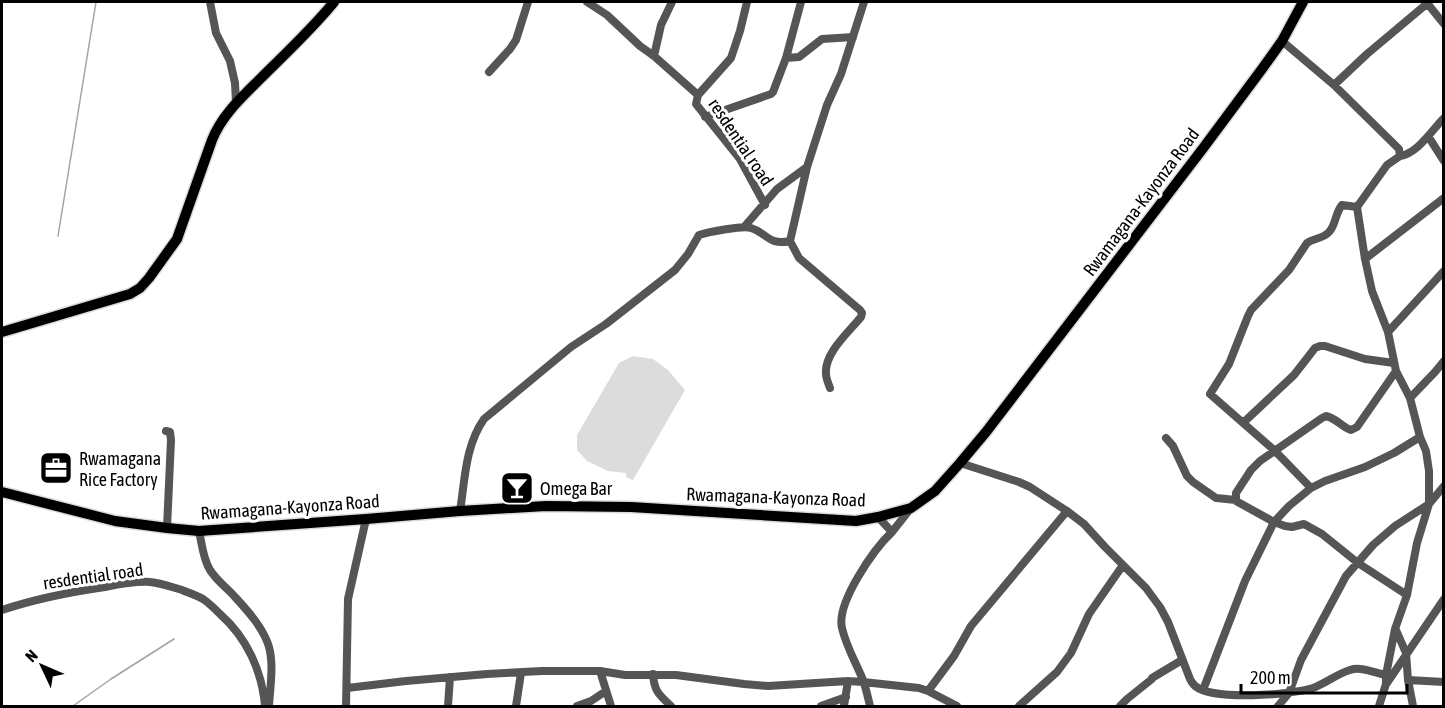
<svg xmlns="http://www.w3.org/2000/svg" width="1445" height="708" viewBox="0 0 1445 708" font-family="'Asap Condensed',sans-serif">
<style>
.pitch{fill:#dcdcdc}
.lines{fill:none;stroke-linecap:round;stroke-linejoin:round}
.stream{stroke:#a3a3a3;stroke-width:1.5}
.highway-casing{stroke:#dbdbdb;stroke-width:13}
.minor{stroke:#555;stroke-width:8}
.highway{stroke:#000;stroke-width:10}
.labels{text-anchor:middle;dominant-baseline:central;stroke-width:6;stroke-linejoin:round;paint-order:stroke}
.street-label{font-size:18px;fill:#000;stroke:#fff}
.poi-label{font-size:18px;fill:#000;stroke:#fff;text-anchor:start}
</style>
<rect width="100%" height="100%" fill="#fff"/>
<path class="pitch" d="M633,356L653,359L668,370L685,390L633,480L626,477V473L608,471L587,461L577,450V435L619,363Z"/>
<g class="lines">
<path class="stream" d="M58,236L96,2
M73,706L111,679L174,639"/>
<defs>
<path id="highway" d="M2,332L130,294L140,288L149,278L177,239L212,140C222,115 242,97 260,79C285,54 312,29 334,2
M2,492L115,521L167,528L199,531L366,519L460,511L546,506L631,507L856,521L878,517L911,508L935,491L960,463L986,432L1204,147L1262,69L1282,41L1303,2"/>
</defs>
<use href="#highway" class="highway-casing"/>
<path class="minor" d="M210,2L216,33L230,61L235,83L236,103
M587,2L607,15L640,46L654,56L698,95L696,104L740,159L765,205
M1427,3L1444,24
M1282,41L1334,85L1399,149L1400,156L1387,165L1357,207L1365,259L1372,291L1388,332L1396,371L1410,398L1420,437L1426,451L1429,471V504L1417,543L1407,595L1395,629L1386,675V684L1379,706
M654,56L661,25L672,2
M786,58L799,57L822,39L853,37
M489,72L510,49L516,40L528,2
M1334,85L1367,54L1429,2
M698,95L731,58L740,31L747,2
M705,117L771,94L773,92L786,58L801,2
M1428,136L1444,161
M1400,156C1418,153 1431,131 1444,118
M744,227L777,189L807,167L827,105L841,74L864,2
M790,241L807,167
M1365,259L1444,198
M1388,332L1444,271
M1396,371L1357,427L1351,430C1342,427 1336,418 1326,416L1322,418L1260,461L1251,470L1236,493V501L1274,522L1285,526L1292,527L1304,524L1322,534L1358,563L1407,595
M1410,398L1435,372L1444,361
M1244,422L1294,375L1315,348L1320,346H1325L1365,359L1394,363
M166,431L170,432L171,440L167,528
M1166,438L1173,446L1187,476L1193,482L1216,498L1236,500
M960,463L1019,482L1030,487L1067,511L1084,524L1105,547L1146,588L1160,607L1168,622L1190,679C1190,680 1194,685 1195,686C1214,701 1290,695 1313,688C1326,683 1337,674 1350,670C1361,666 1375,673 1386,675
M1311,488L1274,450L1210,394L1229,364L1248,316L1251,310L1289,270L1307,243C1314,238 1323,239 1329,232C1336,225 1335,213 1342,205L1357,207
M460,511C465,480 465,446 484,419L571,347L606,324L675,270L688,254L699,235C708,232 744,225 751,228C767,233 769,246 790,241L799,258L860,310L862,313L861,317C849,332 824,353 826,374C826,378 828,383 830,388
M199,531C202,544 203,559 210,570C217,581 227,588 235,597C248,611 264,629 269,647C274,665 270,688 269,706
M892,532L911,508
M2,610C35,599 70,592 105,587C120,584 135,581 150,582C161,583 172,587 182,590C189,593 196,595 203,599C209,603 215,609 220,614C247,638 262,671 265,706
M1396,630L1406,653L1408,680L1413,706
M600,671L611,706
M653,674C654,691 659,695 671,706
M1408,680L1444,682
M1387,683L1444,599
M347,688L406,681L487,674L542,671H600L625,675H676L744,684L768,686L848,681L863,682L919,688L928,691L957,706
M1203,690L1245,581L1274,522L1289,506L1311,488L1325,481L1365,467L1394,453L1420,437
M928,691L954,656L971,626L1067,511
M346,706L348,599L366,519
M448,706L450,677
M516,706L521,673
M577,706L591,701L606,691
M821,706L846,697
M844,706L848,681
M870,706C868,698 866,688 863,680C856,663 846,646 842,628C836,603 874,549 892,532L878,517
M1019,706L1057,672L1071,653L1089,614L1123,565
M1120,706L1127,699L1152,679V678L1182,660L1183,661
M1278,706L1289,693L1301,660L1346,576L1373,545L1395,526L1429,504L1444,486"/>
<use href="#highway" class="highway"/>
</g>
<defs>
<symbol id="office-square" viewBox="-11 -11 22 22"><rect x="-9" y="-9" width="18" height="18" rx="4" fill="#000" stroke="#fff"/><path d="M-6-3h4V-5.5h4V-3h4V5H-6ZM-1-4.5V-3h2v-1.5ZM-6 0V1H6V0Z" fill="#fff"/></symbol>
<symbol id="bar-square" viewBox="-11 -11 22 22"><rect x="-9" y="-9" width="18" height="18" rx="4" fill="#000" stroke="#fff"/><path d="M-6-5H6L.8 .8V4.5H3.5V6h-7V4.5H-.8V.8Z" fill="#fff"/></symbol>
</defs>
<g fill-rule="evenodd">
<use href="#office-square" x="37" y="449" width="38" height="38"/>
<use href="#bar-square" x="498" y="469" width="38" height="38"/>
</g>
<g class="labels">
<g class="street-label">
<text transform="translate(741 142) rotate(56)">resdential road</text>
<text transform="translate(1141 202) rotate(-53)">Rwamagana-Kayonza Road</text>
<text transform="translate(776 497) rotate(2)">Rwamagana-Kayonza Road</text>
<text transform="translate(290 507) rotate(-4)">Rwamagana-Kayonza Road</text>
<text transform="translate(93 576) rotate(-8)">resdential road</text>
</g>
<g class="poi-label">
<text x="79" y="458">Rwamagana<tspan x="79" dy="21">Rice Factory</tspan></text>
<text x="540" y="488">Omega Bar</text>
</g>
</g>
<rect width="1445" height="708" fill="none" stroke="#000000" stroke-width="6"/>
<g transform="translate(42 666) rotate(314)" stroke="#ffffff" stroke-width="4.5" paint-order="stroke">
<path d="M0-4.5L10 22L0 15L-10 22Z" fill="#000000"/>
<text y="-9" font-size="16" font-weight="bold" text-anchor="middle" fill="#000000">N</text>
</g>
<path d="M1241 684v9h166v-9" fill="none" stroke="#000000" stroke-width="3"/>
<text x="1250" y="684" font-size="18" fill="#000000" stroke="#ffffff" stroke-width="4.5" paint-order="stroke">200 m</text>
</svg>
